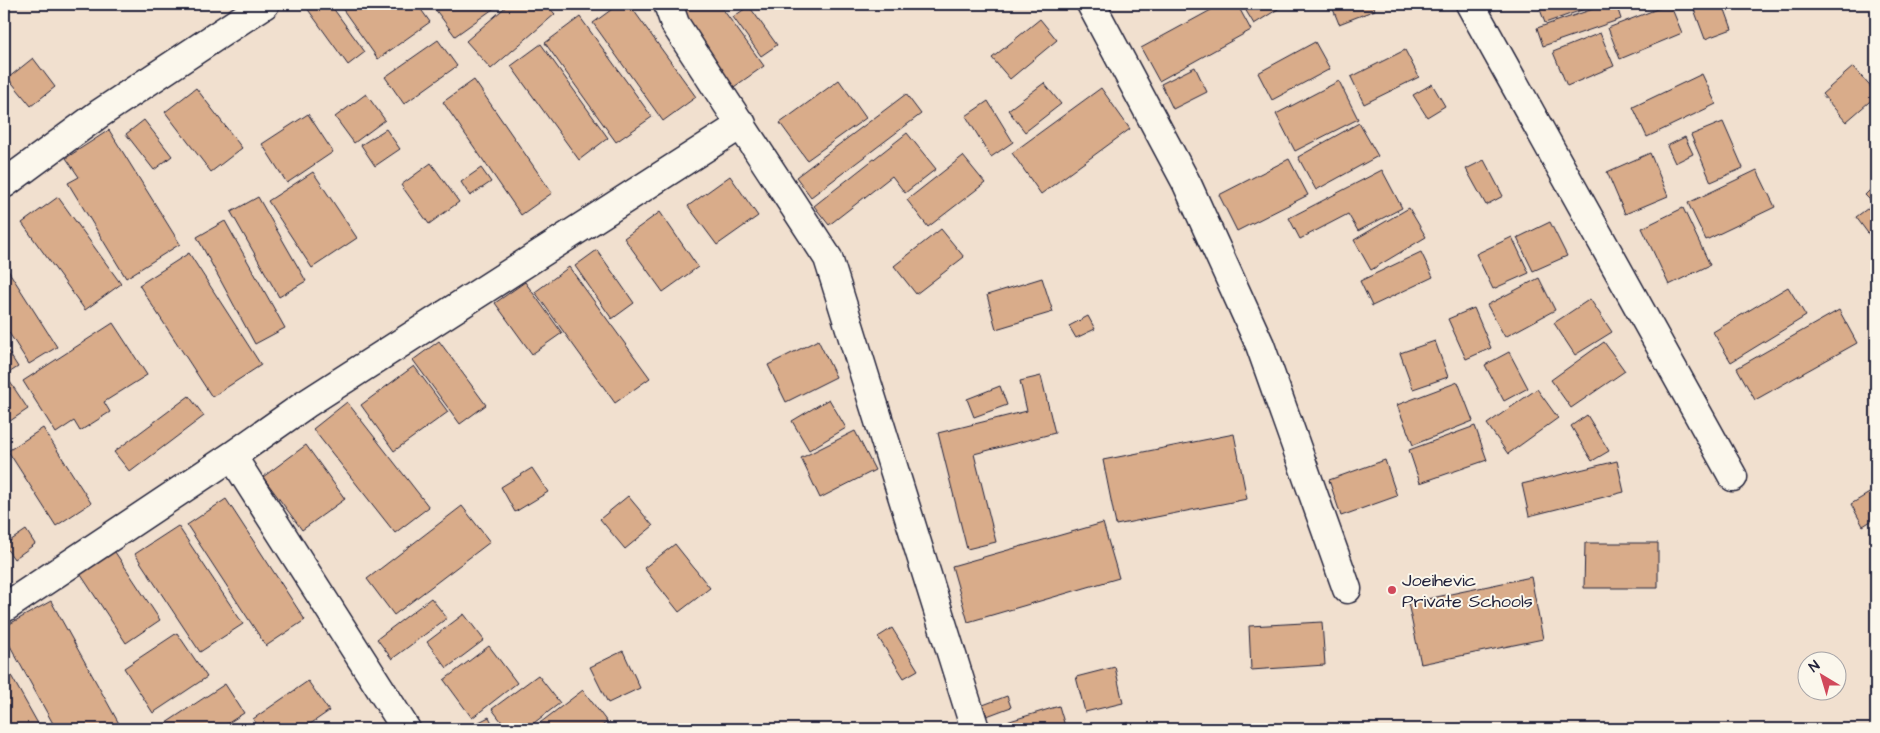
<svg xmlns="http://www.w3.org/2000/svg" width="1880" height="733" viewBox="0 0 1880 733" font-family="'Architects Daughter',sans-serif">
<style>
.building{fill:#d9ac8a;stroke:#22223b}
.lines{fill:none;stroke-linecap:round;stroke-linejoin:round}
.minor-casing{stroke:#22223b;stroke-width:31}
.minor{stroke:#fbf7ec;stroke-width:28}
.poi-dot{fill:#d1495b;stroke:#fbf7ec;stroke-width:2}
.labels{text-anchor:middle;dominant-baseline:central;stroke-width:4;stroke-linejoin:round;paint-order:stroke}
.poi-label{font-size:18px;fill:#22223b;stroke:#fbf7ec;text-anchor:start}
</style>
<rect width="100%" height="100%" fill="#f1e0cf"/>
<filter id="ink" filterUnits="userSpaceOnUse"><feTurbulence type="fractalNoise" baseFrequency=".02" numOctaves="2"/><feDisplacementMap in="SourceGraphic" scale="10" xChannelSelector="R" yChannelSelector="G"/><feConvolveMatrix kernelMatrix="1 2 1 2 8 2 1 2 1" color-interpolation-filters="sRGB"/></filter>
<g filter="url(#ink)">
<path class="building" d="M304,4H330L365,52L348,65Z
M339,4H417L430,22L378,59Z
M442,4H500L455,36L435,9Z
M509,4H546L555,14L491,69L466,41Z
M619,4H629L696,97L663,121L593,23Z
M687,4H719L764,66L731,89L676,12Z
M1222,4H1237L1251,30L1159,81L1141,48Z
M1242,4H1286L1254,24Z
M1331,4H1373L1375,10L1339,24Z
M1538,4H1599L1545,23Z
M1608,4H1616L1621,19L1543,46L1537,28Z
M1670,4L1682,33L1620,59L1608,28Z
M1692,4H1723L1732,29L1705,39Z
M749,6L777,45L761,56L733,17Z
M580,17L652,117L616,142L545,43Z
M1040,19L1057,40L1010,79L992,58Z
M1600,33L1614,66L1567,86L1553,52Z
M438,40L457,66L404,104L385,77Z
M1315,42L1330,69L1272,100L1258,73Z
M541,44L608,138L579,160L511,66Z
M1405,50L1419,77L1364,104L1351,77Z
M33,58L55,87L31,106L8,78Z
M1195,67L1207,92L1173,109L1161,84Z
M1853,67L1876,93V96L1846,122L1822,94Z
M1702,74L1716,104L1647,137L1633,107Z
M474,80L552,193L521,215L443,102Z
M839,80L866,118L807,160L780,123Z
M1339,81L1358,119L1295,151L1276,114Z
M1044,83L1061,104L1025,132L1008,110Z
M1432,84L1445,106L1427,117L1413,95Z
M196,88L242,148L211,172L165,112Z
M1101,88L1130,129L1041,194L1012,153Z
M366,94L385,120L354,143L335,117Z
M906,94L921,114L811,197L796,177Z
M988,101L1013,142L991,157L966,116Z
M308,114L333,152L287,183L262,144Z
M144,120L172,156L154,170L126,134Z
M1723,122L1743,168L1711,182L1691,135Z
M1359,123L1378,156L1316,190L1298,157Z
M386,129L400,149L375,166L361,145Z
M109,130L180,244L126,278L68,183L79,177L66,158Z
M907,133L936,169L905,193L892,176L829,225L814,206Z
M1685,137L1693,154L1675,163L1667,146Z
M1650,153L1668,196L1625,214L1607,172Z
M963,156L985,183L928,227L907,200Z
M1289,159L1308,195L1237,231L1219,195Z
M1484,160L1503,196L1486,205L1466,169Z
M431,163L459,202L429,224L401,185Z
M481,168L491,182L470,196L461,182Z
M1382,170L1402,208L1358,231L1348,214L1300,239L1289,218Z
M1757,170L1775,207L1706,240L1688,203Z
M313,172L357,238L312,268L268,201Z
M730,176L758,216L717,245L688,206Z
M1876,184V206L1865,195Z
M58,197L121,284L85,310L22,223Z
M258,197L306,281L279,297L231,212Z
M1871,206L1876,213V244L1856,217Z
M1409,208L1426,237L1371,270L1354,240Z
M1683,208L1710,265L1669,285L1642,228Z
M660,212L698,267L663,292L624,238Z
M225,221L285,328L255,344L197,237Z
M1550,222L1567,256L1533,271L1517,238Z
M941,229L964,257L916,294L894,266Z
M1512,237L1529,273L1493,289L1476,254Z
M597,250L634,303L612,319L575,266Z
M1421,252L1433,277L1372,306L1360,281Z
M189,253L261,365L212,397L139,285Z
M4,264L57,347L29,364L4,325Z
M569,267L650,378L615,403L535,292Z
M1042,278L1053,312L996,329L987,295Z
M1539,278L1555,310L1505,337L1487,305Z
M525,282L562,333L532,354L495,303Z
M1788,287L1806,316L1731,362L1713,332Z
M1590,299L1612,332L1575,355L1554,323Z
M1474,308L1491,348L1466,359L1448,319Z
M1839,310L1857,343L1755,400L1737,368Z
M1088,316L1095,329L1076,338L1069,326Z
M113,323L147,375L104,402L110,412L80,431L74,421L56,433L23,381Z
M818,340L836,377L786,402L768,365Z
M439,341L486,405L460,424L413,360Z
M1435,341L1448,377L1413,389L1400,353Z
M1604,342L1625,371L1571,408L1551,380Z
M4,345L18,367L4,376Z
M1509,352L1528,388L1504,401L1485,365Z
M414,366L448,412L394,451L361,405Z
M1041,376L1055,433L974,454L996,542L967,549L938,433L1027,411L1020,381Z
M10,382L28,409L4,425V386Z
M1458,382L1473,421L1413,445L1397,405Z
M1000,386L1007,405L974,417L967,399Z
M1537,389L1558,418L1508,454L1487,424Z
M189,396L204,416L130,472L114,452Z
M829,399L846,428L809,450L792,421Z
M347,402L429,507L395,533L313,429Z
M1587,415L1609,451L1592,461L1571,426Z
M1475,426L1487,460L1420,483L1409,450Z
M43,428L91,503L56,526L8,451Z
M855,431L875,470L820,498L801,458Z
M1234,434L1247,499L1116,525L1103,460Z
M306,445L345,499L302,530L263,477Z
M1385,460L1397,496L1341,516L1329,480Z
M1617,461L1624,492L1529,516L1522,484Z
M532,468L548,492L515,512L501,487Z
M1876,489V518L1863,526L1851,504Z
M628,496L653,526L625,549L600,519Z
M226,499L305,620L266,646L187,525Z
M462,506L490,542L394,615L367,579Z
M1103,523L1119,578L968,622L952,566Z
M178,526L243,624L200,652L135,554Z
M26,530L35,544L14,559L4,545Z
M1585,543H1658V588H1584Z
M675,544L710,588L679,612L644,568Z
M113,549L160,620L126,643L79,572Z
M1531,577L1543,639L1421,664L1408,603Z
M431,598L447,618L392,659L377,639Z
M51,601L122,729H56L4,635V627Z
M464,614L484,640L447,668L427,642Z
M1322,622L1325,665L1251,670L1249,626Z
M892,628L918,670L904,678L878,637Z
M177,633L207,677L153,713L124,668Z
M489,646L517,683L472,718L444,680Z
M623,651L640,688L608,703L590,667Z
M4,663L41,729H4Z
M1115,667L1123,703L1085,712L1076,677Z
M538,675L560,703L526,729H507L492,709Z
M308,681L329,711L303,729H260L253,719Z
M225,684L244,713L219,729H170L166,723Z
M583,690L607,722L598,729H532Z
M1007,696L1011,707L987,716L983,705Z
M1059,706L1065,726L1054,729H1001L1000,724Z
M489,717L495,729H465Z
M249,723L253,729H238Z
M1129,723L1130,729H1091Z"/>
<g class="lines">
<defs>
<path id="minor" d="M670,4L669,7L675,24L828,258L975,729
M1091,4L1187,184L1260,345L1347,589
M1470,4L1733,477
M4,184L99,114L265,4
M232,456L406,729
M4,608L232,456L306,404L742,124"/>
</defs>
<use href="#minor" class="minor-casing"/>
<use href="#minor" class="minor"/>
</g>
</g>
<circle class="poi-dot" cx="1392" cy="590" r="5"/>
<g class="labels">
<g class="poi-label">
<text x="1402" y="580">Joeihevic<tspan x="1402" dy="21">Private Schools</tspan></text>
</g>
</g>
<rect width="1880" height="733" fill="none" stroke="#fbf7ec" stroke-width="20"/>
<rect x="10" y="10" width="1860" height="713" fill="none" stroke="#22223b" stroke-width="2" filter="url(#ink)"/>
<g transform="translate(1822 676) rotate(322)"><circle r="24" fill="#fbf7ec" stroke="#a4a2a5"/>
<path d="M0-4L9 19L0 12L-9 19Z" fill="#d1495b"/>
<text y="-8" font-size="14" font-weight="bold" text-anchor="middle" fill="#22223b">N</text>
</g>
</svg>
